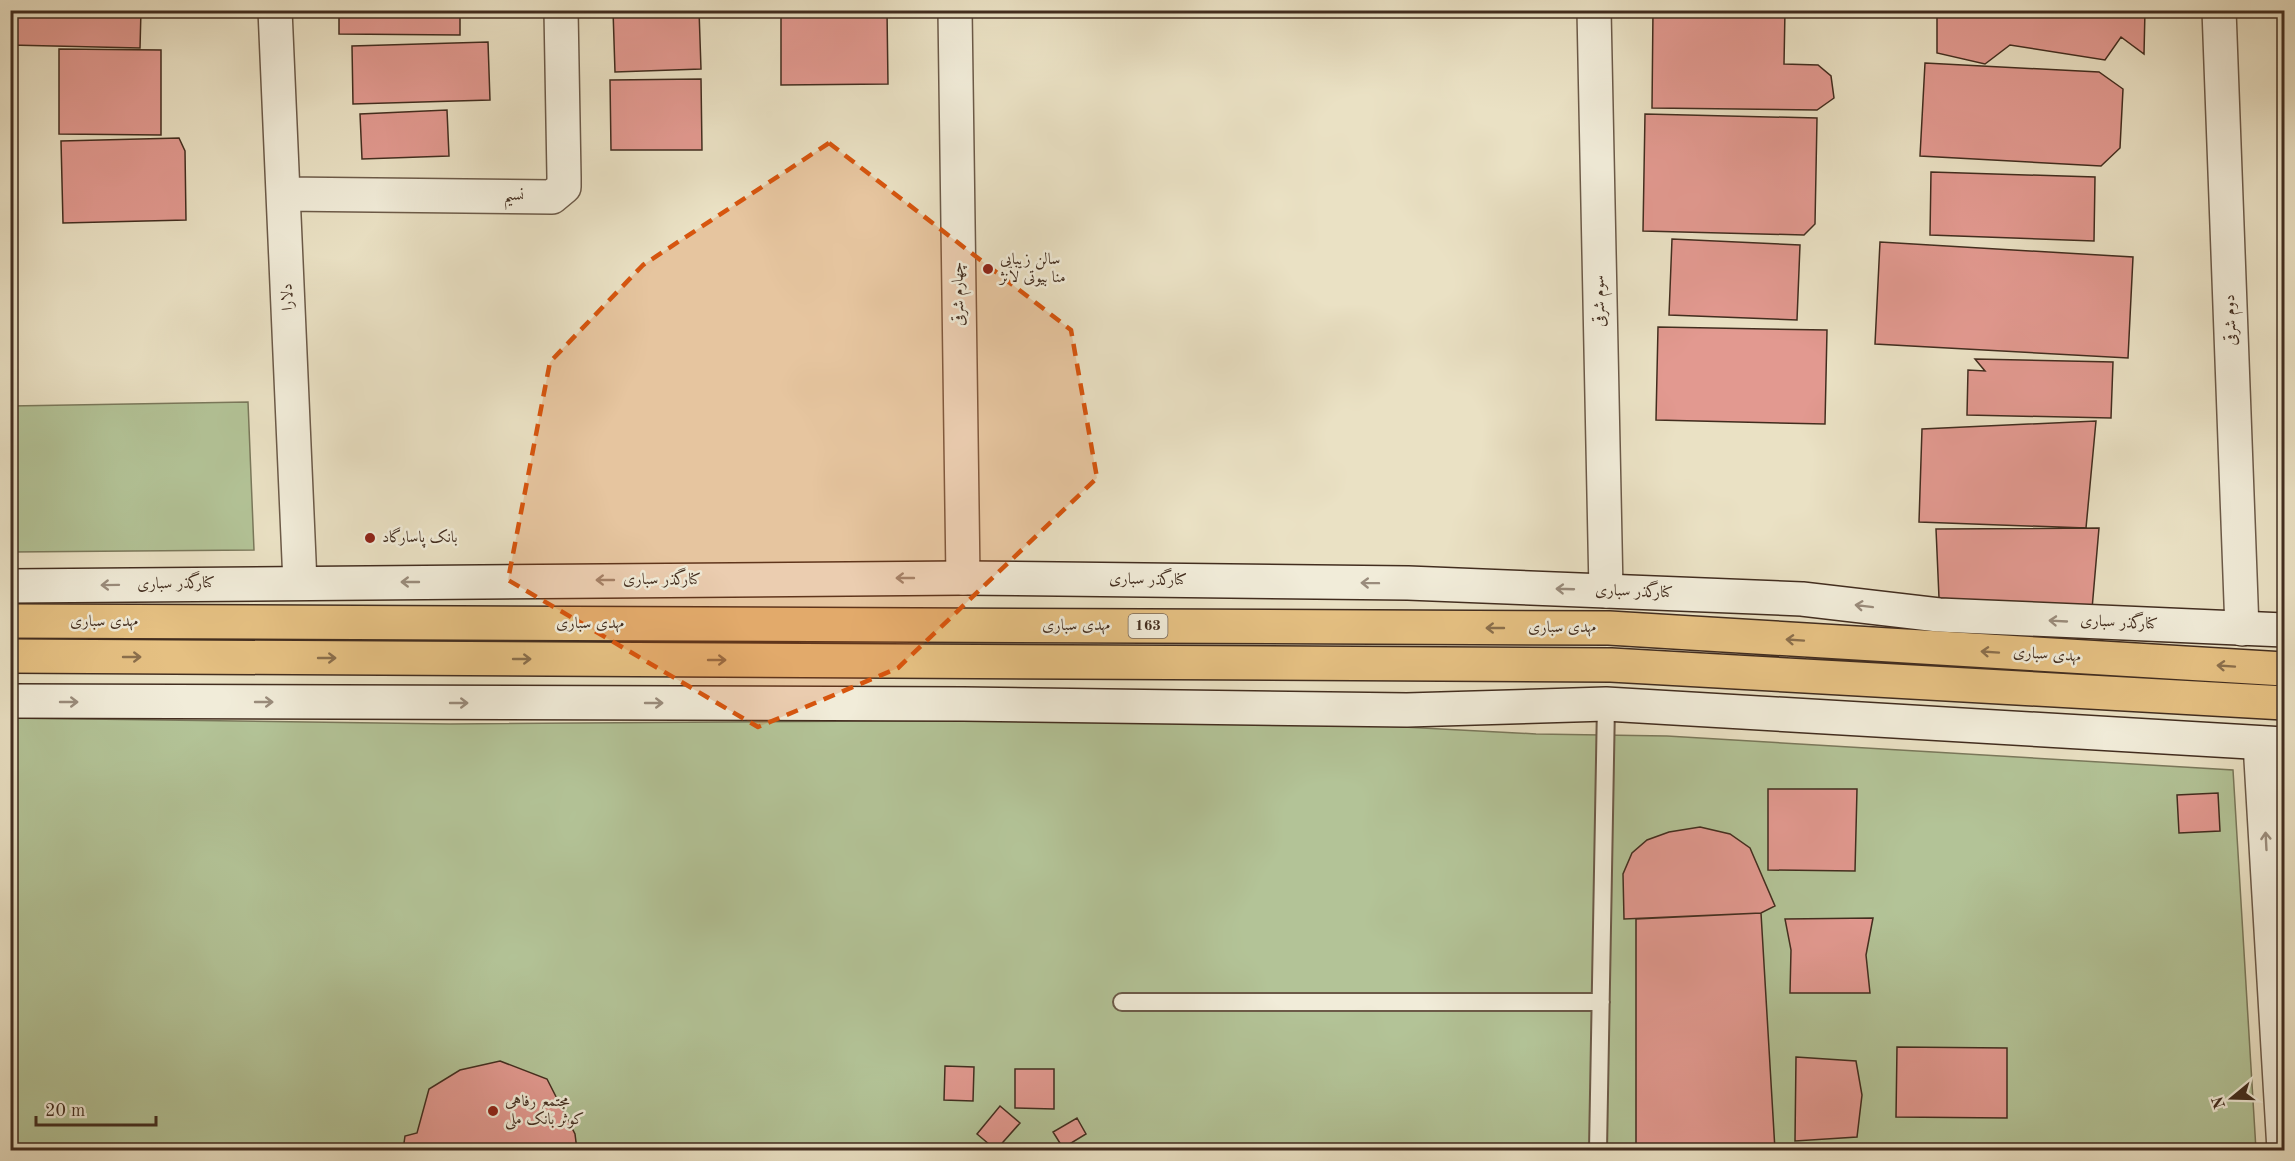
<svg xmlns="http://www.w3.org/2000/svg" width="2295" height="1161" viewBox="0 0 2295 1161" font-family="'Old Standard TT',Amiri,serif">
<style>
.green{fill:#b3c397;stroke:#7a785b;stroke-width:1.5}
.building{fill:#e29990;stroke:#422d1f;stroke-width:1.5}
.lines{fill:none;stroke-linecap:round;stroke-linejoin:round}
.lane-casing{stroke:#6c5a48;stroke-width:20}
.street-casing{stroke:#6c5a48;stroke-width:36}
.secondary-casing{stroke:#422d1f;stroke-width:36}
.primary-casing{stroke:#422d1f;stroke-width:36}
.lane{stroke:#f1ecd9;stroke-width:16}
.street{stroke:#f1ecd9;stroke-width:33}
.secondary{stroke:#f1ecd9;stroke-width:33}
.primary{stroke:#e5c082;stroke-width:33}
.oneway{stroke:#9a8c7c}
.oneway2{stroke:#8b6f4c}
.marked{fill:#d7550e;fill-opacity:0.2;stroke:#d7550e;stroke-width:4.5;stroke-dasharray:12 8;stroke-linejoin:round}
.poi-dot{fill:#8f2418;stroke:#f1ecd9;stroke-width:2}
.labels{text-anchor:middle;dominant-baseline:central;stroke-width:5;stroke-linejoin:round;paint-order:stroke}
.shield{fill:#f1ecd9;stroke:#766657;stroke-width:1.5}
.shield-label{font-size:15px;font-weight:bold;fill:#422d1f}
.street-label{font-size:16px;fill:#422d1f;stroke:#f1ecd9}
.poi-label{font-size:16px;fill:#422d1f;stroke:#f1ecd9;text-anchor:start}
</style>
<rect width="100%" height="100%" fill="#eae1c4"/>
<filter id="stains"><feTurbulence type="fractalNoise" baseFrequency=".00333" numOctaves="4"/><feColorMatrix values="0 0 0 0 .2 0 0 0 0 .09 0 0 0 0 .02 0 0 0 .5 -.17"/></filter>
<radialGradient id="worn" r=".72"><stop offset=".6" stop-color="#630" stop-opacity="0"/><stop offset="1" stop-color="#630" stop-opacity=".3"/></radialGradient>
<path class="green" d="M248,402L254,550L11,552V406Z
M11,718L450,724L879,721L1309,722L1536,734L1667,736L2233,770L2256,1150H11Z"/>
<path class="building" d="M10,10H141L140,48L10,45Z
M339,10H460V35L339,34Z
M613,10H699L701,69L615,72Z
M1653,10H1785L1784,64L1818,65L1831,76L1834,98L1817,110L1652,108Z
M1937,10H2145L2144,54L2121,37L2105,60L2010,45L1985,64L1937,53Z
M781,11H887L888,84L781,85Z
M488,42L490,100L353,104L352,46Z
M59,49L161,50V135L59,134Z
M1925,63L2099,72L2123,89L2120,148L2101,166L1920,156Z
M701,79L702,150H611L610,80Z
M447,110L449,156L362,159L360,114Z
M1645,114L1817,118L1815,224L1804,235L1643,231Z
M179,138L185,151L186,220L63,223L61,141Z
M1931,172L2095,177L2094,241L1930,235Z
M1672,239L1800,245L1797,320L1669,315Z
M1880,242L2133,257L2128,358L1875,344Z
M1658,327L1827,330L1825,424L1656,420Z
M1975,359L2113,362L2111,418L1967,415L1968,370L1985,371Z
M2096,421L2086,528L1919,522L1922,429Z
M2099,528L2092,609L1939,598L1936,529Z
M1768,789H1857L1855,871L1768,870Z
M2218,793L2220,831L2179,833L2177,795Z
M1700,827L1730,834L1750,848L1775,906L1761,913L1624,919L1623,874L1632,853L1647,840L1669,832Z
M1761,913L1775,1150H1636V919Z
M1873,918L1866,955L1870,993H1790L1791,950L1785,919Z
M1897,1047L2007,1048V1118L1896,1117Z
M1796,1057L1856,1061L1862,1095L1857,1137L1795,1141Z
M500,1061L547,1079L575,1134L577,1150H403L405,1136L417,1133L429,1089L460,1070Z
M945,1066L974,1067L973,1101L944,1100Z
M1015,1069H1054V1109L1015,1108Z
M1000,1106L1020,1123L996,1150L977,1134Z
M1077,1118L1086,1134L1063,1148L1053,1132Z"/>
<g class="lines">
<defs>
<path id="lane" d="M1122,1002H1601
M1598,1150L1606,704"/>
<path id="street" d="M275,10L300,583
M955,10L963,578
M1594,10L1606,591
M2219,10L2242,629
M284,194L552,197L564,187V177L561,10
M2260,743L2284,1150"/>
<path id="secondary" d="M10,586L963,578L1408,583L1802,599L1939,615L2284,630
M10,701L963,704L1407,710L1606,704L2284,744"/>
<path id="primary" d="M10,621L1609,628L2284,669
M10,656L1611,665L2284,703"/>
</defs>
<use href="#lane" class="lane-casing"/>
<use href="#street" class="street-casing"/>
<use href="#secondary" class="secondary-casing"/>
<use href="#primary" class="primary-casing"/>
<use href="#lane" class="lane"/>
<use href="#street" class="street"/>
<use href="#secondary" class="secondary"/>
<use href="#primary" class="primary"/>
</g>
<defs><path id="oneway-shaft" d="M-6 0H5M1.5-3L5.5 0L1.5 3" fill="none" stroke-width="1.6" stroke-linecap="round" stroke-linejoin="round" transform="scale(1.5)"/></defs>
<g class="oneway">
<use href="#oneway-shaft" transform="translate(905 578) rotate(180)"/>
<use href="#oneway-shaft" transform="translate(605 580) rotate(180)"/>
<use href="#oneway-shaft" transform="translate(410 582) rotate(180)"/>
<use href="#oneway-shaft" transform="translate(1370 583) rotate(-179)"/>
<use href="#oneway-shaft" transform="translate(110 585) rotate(179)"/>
<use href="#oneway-shaft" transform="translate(1565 589) rotate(-178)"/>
<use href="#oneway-shaft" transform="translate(1864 606) rotate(-173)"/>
<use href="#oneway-shaft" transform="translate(2058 621) rotate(-177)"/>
<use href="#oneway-shaft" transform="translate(69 702)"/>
<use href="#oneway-shaft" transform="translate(264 702)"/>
<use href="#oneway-shaft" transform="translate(459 703)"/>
<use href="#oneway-shaft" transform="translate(654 703)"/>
<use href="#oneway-shaft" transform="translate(2266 841) rotate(-93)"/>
</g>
<g class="oneway2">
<use href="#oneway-shaft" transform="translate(1495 628) rotate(-180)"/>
<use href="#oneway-shaft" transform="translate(1795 640) rotate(-176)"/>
<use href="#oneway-shaft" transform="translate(1990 652) rotate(-176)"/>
<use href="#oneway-shaft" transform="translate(132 657)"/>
<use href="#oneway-shaft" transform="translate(327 658)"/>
<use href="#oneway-shaft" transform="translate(522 659)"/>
<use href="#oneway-shaft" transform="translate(717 660)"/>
<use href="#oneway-shaft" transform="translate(2226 666) rotate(-176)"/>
</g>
<path class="marked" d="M829,143L1071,330L1097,478L898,668L758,727L508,580L550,362L643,265Z"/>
<g class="poi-dot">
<circle cx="988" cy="269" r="6"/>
<circle cx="370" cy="538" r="6"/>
<circle cx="493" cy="1111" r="6"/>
</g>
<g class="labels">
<rect class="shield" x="1128.5" y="614" width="39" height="24" rx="4.5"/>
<g class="shield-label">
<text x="1148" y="626">163</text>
</g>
<g class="street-label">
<text transform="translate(514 196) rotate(1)">نسیم</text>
<text transform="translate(959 294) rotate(-91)">چهارم شرقی</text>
<text transform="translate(288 297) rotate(-92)">دلارا</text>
<text transform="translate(1600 301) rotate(-91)">سوم شرقی</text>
<text transform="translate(2231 320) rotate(-92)">دوم شرقی</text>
<text x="662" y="580">کنارگذر سباری</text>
<text transform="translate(1148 580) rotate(1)">کنارگذر سباری</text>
<text transform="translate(176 584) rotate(-1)">کنارگذر سباری</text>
<text transform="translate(1634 592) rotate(2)">کنارگذر سباری</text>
<text x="104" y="622">مهدی سباری</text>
<text transform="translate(2119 623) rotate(3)">کنارگذر سباری</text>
<text x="590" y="624">مهدی سباری</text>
<text x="1076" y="626">مهدی سباری</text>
<text x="1562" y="628">مهدی سباری</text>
<text transform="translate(2047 655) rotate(4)">مهدی سباری</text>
</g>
<g class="poi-label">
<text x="1000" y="260">سالن زیبایی<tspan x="1000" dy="18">منا بیوتی لانژ</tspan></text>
<text x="382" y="538">بانک پاسارگاد</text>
<text x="505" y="1102">مجتمع رفاهی<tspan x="505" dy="18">کوثر بانک ملی</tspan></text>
</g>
</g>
<rect width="2295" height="1161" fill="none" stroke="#eae1c4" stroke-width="36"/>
<rect x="12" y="12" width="2271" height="1137" fill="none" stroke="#422d1f" stroke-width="3"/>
<rect x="18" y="18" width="2259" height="1125" fill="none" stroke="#422d1f" stroke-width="1.5"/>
<g transform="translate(2232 1098) rotate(251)" stroke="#f1ecd9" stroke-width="4.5" paint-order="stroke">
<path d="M0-4.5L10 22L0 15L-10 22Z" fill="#422d1f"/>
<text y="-9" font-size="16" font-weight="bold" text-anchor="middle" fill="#422d1f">N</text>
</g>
<path d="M36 1116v9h120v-9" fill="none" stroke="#422d1f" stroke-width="3"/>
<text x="45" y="1116" font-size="18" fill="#422d1f" stroke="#f1ecd9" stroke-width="4.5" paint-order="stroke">20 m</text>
<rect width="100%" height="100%" filter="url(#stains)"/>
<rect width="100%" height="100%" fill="url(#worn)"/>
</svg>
